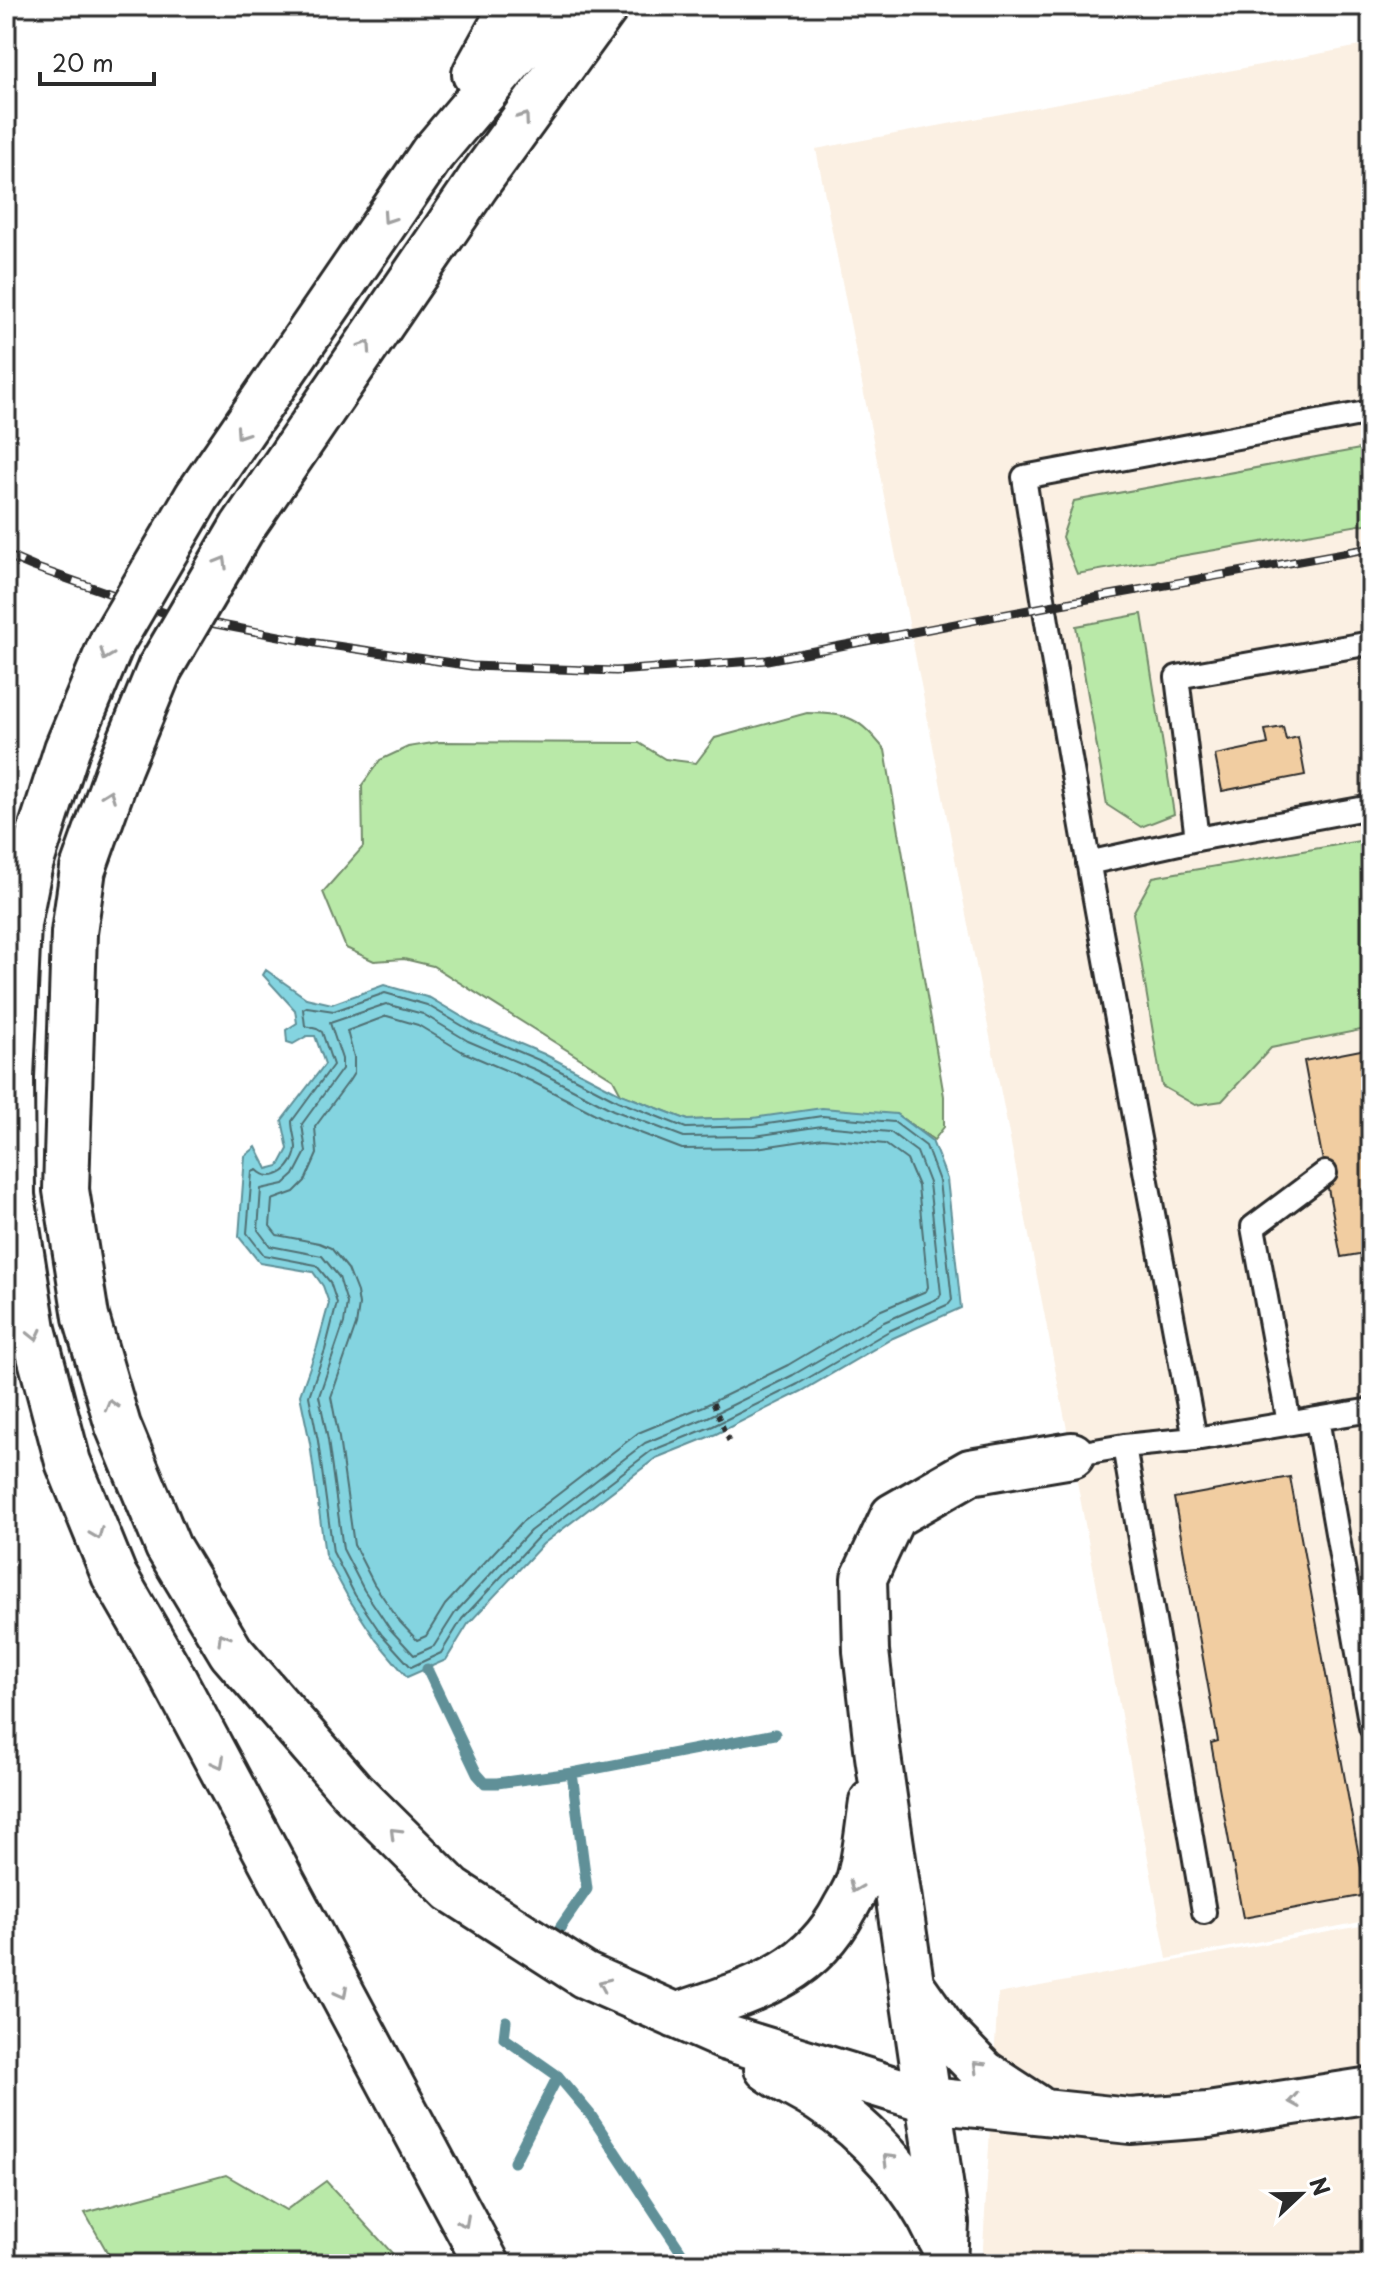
<svg xmlns="http://www.w3.org/2000/svg" width="1377" height="2270" viewBox="0 0 1377 2270" font-family="'Playpen Sans',sans-serif">
<style>
.built{fill:#fbf0e3}
.green{fill:#b9e9a8;stroke:#728a6a;stroke-width:2}
.water{fill:#84d4e0;stroke:#609098;stroke-width:2}
.lines{fill:none;stroke-linecap:round;stroke-linejoin:round}
.shore{stroke:#4f6f73;stroke-width:2}
.stream{stroke:#609098;stroke-width:11}
.building{fill:#f1cda1;stroke:#2b2b2b;stroke-width:2}
.service-casing{stroke:#2b2b2b;stroke-width:28}
.minor-casing{stroke:#2b2b2b;stroke-width:50}
.path{stroke:#2b2b2b;stroke-width:5;stroke-dasharray:6 6;stroke-linecap:butt}
.service{stroke:#fff;stroke-width:22}
.minor{stroke:#fff;stroke-width:44}
.rail-casing{stroke:#2b2b2b;stroke-width:9}
.rail{stroke:#fff;stroke-width:6;stroke-dasharray:18;stroke-linecap:butt}
.minor-bridge-casing{stroke:#2b2b2b;stroke-width:50;stroke-linecap:butt}
.minor-bridge{stroke:#fff;stroke-width:44}
.oneway{stroke:#a0a0a0}
</style>
<rect width="100%" height="100%" fill="#fff"/>
<filter id="ink" filterUnits="userSpaceOnUse"><feTurbulence type="fractalNoise" baseFrequency=".0125" numOctaves="2"/><feDisplacementMap in="SourceGraphic" scale="16" xChannelSelector="R" yChannelSelector="G"/><feConvolveMatrix kernelMatrix="1 2 1 2 8 2 1 2 1" color-interpolation-filters="sRGB"/></filter>
<g filter="url(#ink)">
<path class="built" d="M1371,44V1920L1167,1959L1072,1455L816,149Z
M1371,1924V2264H982L998,1994Z"/>
<path class="green" d="M1371,447V523L1077,574L1062,537L1074,501Z
M1142,614L1174,814L1141,827L1107,805L1076,626Z
M807,713C850,714 858,717 885,750L944,1096V1127L934,1140L896,1114L688,1120L621,1094L613,1079L433,966L404,959L374,961L346,948L323,892L363,847L362,785L380,760L408,747L439,742L639,743L665,759L696,763L715,738Z
M1371,839V1028L1271,1048L1222,1101L1195,1105L1162,1086L1133,913L1153,877Z
M226,2175L286,2210L326,2181L402,2264H114L85,2213Z"/>
<path class="water" d="M266,970L306,998L332,1004L384,985L430,998L476,1025L544,1054L621,1094L688,1120L753,1118L822,1108L896,1114L932,1141L947,1179L961,1308L893,1338L802,1391L716,1434L656,1458L543,1544L468,1624L446,1660L407,1677L376,1640L349,1599L325,1555L310,1443L300,1395L317,1347L329,1303L323,1286L313,1272L260,1263L239,1237L245,1156L256,1147L267,1169L279,1166L288,1149L282,1120L325,1064L315,1036H307L293,1044L287,1042L286,1030L297,1023L295,1010L263,975Z"/>
<g class="lines">
<path class="shore" d="M385,993L427,1005L473,1032L541,1061L618,1101L686,1128L754,1126L822,1116L894,1122L926,1146L939,1181L952,1300L949,1304L889,1331L798,1384L713,1426L651,1451L538,1537L462,1619L441,1653L411,1667L382,1635L355,1595L333,1552L318,1441L309,1396L325,1350L337,1303L330,1282L316,1265L264,1255L247,1233L252,1172L257,1170C273,1186 296,1167 296,1147C295,1138 292,1130 292,1121L333,1065L322,1032L317,1029L305,1026L303,1009L307,1007L334,1011Z
M386,1004L423,1014L468,1041L536,1070L613,1110L684,1137L755,1136L822,1126L890,1132L917,1152L929,1183L941,1294L939,1298L884,1322L793,1375L708,1417L645,1443L530,1531L455,1613L434,1646L414,1655L390,1629L364,1590L343,1549L328,1440L319,1396L344,1323L347,1303L339,1277L322,1256L270,1246L258,1230L261,1189L284,1184L294,1175L306,1152L302,1124L342,1069V1059L330,1023Z
M387,1016L418,1025L463,1052L531,1081L609,1121L682,1149L756,1148L823,1138L885,1144L907,1160L918,1186L928,1287L926,1291L879,1311L788,1365L704,1406L638,1433L522,1522L445,1605L426,1636L417,1640L400,1622L374,1584L354,1545L339,1438L331,1397L356,1325L359,1305L357,1292L348,1269L331,1248L319,1243L277,1235L270,1226L272,1200L294,1192L305,1181L317,1154L315,1127L349,1081L354,1073V1057L347,1031Z"/>
<path class="stream" d="M427,1669L477,1774L485,1783H497L572,1773L775,1734
M555,1935L587,1889L572,1773
M506,2021L504,2038L558,2076L590,2114L689,2264
M514,2162L558,2076"/>
</g>
<path class="building" d="M1283,727L1286,740L1298,737L1305,775L1222,791L1215,755L1268,744L1265,730Z
M1371,1048V1252L1341,1257L1304,1061Z
M1290,1477L1366,1895L1243,1918L1211,1743L1218,1741L1174,1498Z"/>
<g class="lines">
<defs>
<path id="service" d="M1197,839L1177,677L1371,643
M1088,863L1197,839L1371,807
M1317,1419L1371,1727
M1289,1423L1253,1227L1325,1173
M1195,1439C1136,1119 1073,799 1024,477L1371,412
M1124,1446L1204,1912
M1072,1455L1124,1446L1195,1439L1371,1410"/>
<path id="minor" d="M475,74L501,27L509,6
M432,154L524,45L553,6
M479,181L606,6
M29,868L18,924L11,1077L12,1196L33,1329L68,1462L114,1575L170,1672L487,2264
M83,869L74,933L66,1190L86,1317L118,1426L168,1547L231,1652L352,1791L452,1890L584,1975L727,2038L929,2100L1130,2121L1208,2115L1371,2090
M915,1990L946,2034L984,2073L1036,2107
M676,2016C744,1992 809,1978 845,1908C850,1899 856,1890 859,1880C866,1855 868,1828 872,1802
M767,2068C784,2081 803,2089 820,2100C871,2133 915,2184 940,2238
M944,2264L946,2223L878,1756L866,1651L864,1578L893,1516L970,1472L1072,1455"/>
</defs>
<use href="#service" class="service-casing"/>
<use href="#minor" class="minor-casing"/>
<path class="path" d="M713,1403L729,1441"/>
<use href="#service" class="service"/>
<use href="#minor" class="minor"/>
<defs>
<path id="rail" d="M6,555L34,567L174,616L316,643L472,666L616,671L767,660L1044,607L1371,548"/>
</defs>
<use href="#rail" class="rail-casing"/>
<use href="#rail" class="rail"/>
<defs>
<path id="minor-bridge" d="M29,868L67,749L112,642L197,497L432,154
M83,869L119,768L160,668L242,528L479,181"/>
</defs>
<use href="#minor-bridge" class="minor-bridge-casing"/>
<use href="#minor-bridge" class="minor-bridge"/>
</g>
<defs><path id="oneway-chevron" d="M-2-3.5L2.5 0L-2 3.5" fill="none" stroke-width="1.6" stroke-linecap="round" stroke-linejoin="round" transform="scale(2)"/></defs>
<g class="oneway">
<use href="#oneway-chevron" transform="translate(524 118) rotate(-54)"/>
<use href="#oneway-chevron" transform="translate(388 218) rotate(124)"/>
<use href="#oneway-chevron" transform="translate(366 346) rotate(-56)"/>
<use href="#oneway-chevron" transform="translate(241 433) rotate(124)"/>
<use href="#oneway-chevron" transform="translate(222 562) rotate(-60)"/>
<use href="#oneway-chevron" transform="translate(106 655) rotate(112)"/>
<use href="#oneway-chevron" transform="translate(109 795) rotate(-70)"/>
<use href="#oneway-chevron" transform="translate(35 1335) rotate(77)"/>
<use href="#oneway-chevron" transform="translate(111 1405) rotate(-106)"/>
<use href="#oneway-chevron" transform="translate(97 1534) rotate(68)"/>
<use href="#oneway-chevron" transform="translate(223 1638) rotate(-121)"/>
<use href="#oneway-chevron" transform="translate(219 1763) rotate(62)"/>
<use href="#oneway-chevron" transform="translate(395 1833) rotate(-135)"/>
<use href="#oneway-chevron" transform="translate(855 1887) rotate(112)"/>
<use href="#oneway-chevron" transform="translate(604 1984) rotate(-156)"/>
<use href="#oneway-chevron" transform="translate(342 1993) rotate(62)"/>
<use href="#oneway-chevron" transform="translate(978 2066) rotate(-135)"/>
<use href="#oneway-chevron" transform="translate(1294 2101) rotate(171)"/>
<use href="#oneway-chevron" transform="translate(888 2159) rotate(-135)"/>
<use href="#oneway-chevron" transform="translate(464 2222) rotate(62)"/>
</g>
</g>
<rect width="1377" height="2270" fill="none" stroke="#fff" stroke-width="32"/>
<rect x="16" y="16" width="1345" height="2238" fill="none" stroke="#2b2b2b" stroke-width="3" filter="url(#ink)"/>
<g transform="translate(1301 2194) rotate(68)" stroke="#ffffff" stroke-width="6" paint-order="stroke">
<path d="M0-6L14 30L0 20L-14 30Z" fill="#2b2b2b"/>
<text y="-12" font-size="22" font-weight="bold" text-anchor="middle" fill="#2b2b2b">N</text>
</g>
<path d="M40 72v12h114v-12" fill="none" stroke="#2b2b2b" stroke-width="4"/>
<text x="52" y="72" font-size="24" fill="#2b2b2b" stroke="#ffffff" stroke-width="6" paint-order="stroke">20 m</text>
</svg>
